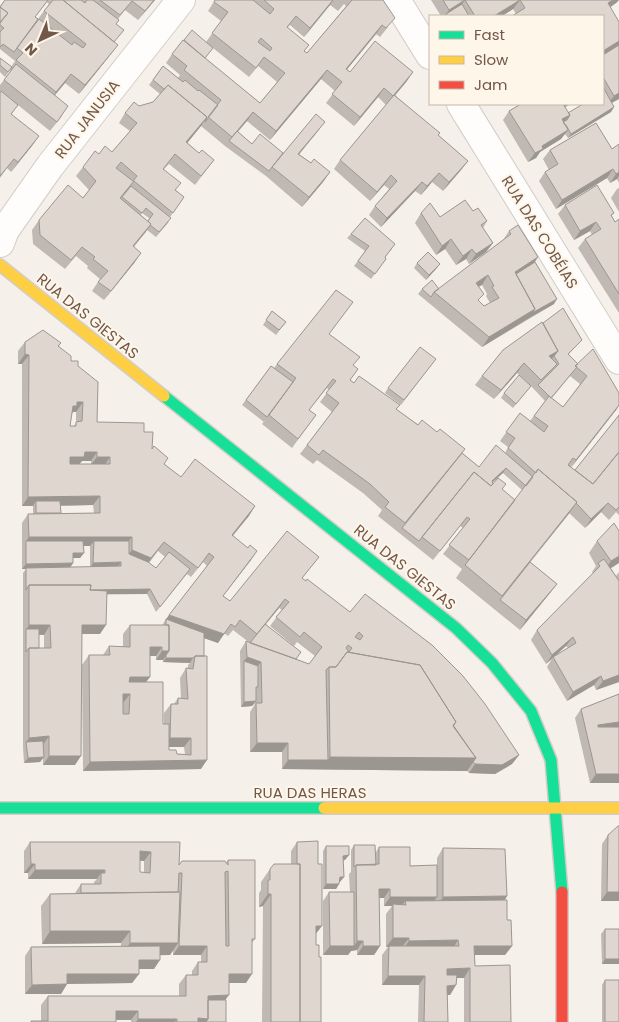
<svg xmlns="http://www.w3.org/2000/svg" width="619" height="1022" viewBox="0 0 619 1022" font-family="Poppins,sans-serif">
<style>
.lines{fill:none;stroke-linecap:round;stroke-linejoin:round}
.street-casing{stroke:#d4cdc7;stroke-width:30}
.fast-casing{stroke:#d4cdc6;stroke-width:14}
.slow-casing{stroke:#d4cdc6;stroke-width:14}
.jam-casing{stroke:#d4cdc6;stroke-width:14}
.street{stroke:#fefdfc;stroke-width:28}
.fast{stroke:#16e098;stroke-width:11}
.slow{stroke:#ffcf43;stroke-width:11}
.jam{stroke:#f24e42;stroke-width:11}
.wall{fill:#c0b8b2;fill-rule:evenodd}
.shaded-wall{fill:#9c9691}
.building{fill:#dfd6cf;stroke:#9c9691;fill-rule:evenodd}
.labels{text-anchor:middle;dominant-baseline:central;stroke-width:4;stroke-linejoin:round;paint-order:stroke}
.street-label{font-size:15px;fill:#72584b;stroke:#fef6e9}
</style>
<rect width="100%" height="100%" fill="#f5f0e9"/>
<g class="lines">
<defs>
<path id="street" d="M396,0L430,55
M461,104L619,360
M0,243L5,230L50,166L181,0"/>
<path id="fast" d="M164,396L456,628L492,663L531,711L551,760L562,892
M0,808H324"/>
<path id="slow" d="M0,265L164,396
M324,808H619"/>
<path id="jam" d="M562,892V1022"/>
</defs>
<use href="#street" class="street-casing"/>
<use href="#fast" class="fast-casing"/>
<use href="#slow" class="slow-casing"/>
<use href="#jam" class="jam-casing"/>
<use href="#street" class="street"/>
<use href="#fast" class="fast"/>
<use href="#slow" class="slow"/>
<use href="#jam" class="jam"/>
</g>
<path class="wall" d="M5,0H155L138,20L125,10L118,19L116,24L115,43L111,54L79,94L65,83L55,95L62,116L50,131L18,105L11,115L39,136L11,172L7,168L0,178V93L1,92L0,91V85L11,71L10,70L5,77L0,72V58L11,67L15,61L0,49V6ZM47,2L49,4L38,19L35,17Z
M215,0H383L388,27L380,37L376,34L347,69L350,72L407,81L395,95L438,135L468,161L461,170L443,191L432,182L421,195L415,191L381,227L369,215L375,206L389,189L384,185L370,201L334,169L340,160L386,105L378,97L354,126L326,103L335,91L321,79L270,140L247,121L238,132L252,144L283,153L318,131L299,154L311,163L330,172L323,182L302,207L266,176L225,146L201,126L187,143L199,153L214,160L195,185L169,164L164,169L176,190L184,197L170,217L168,223L156,237L147,230L134,247L135,262L104,300L92,291L100,279L87,268L88,266L76,256L65,269L33,244L32,230L39,220L83,198L89,190L76,176L83,167L99,154L112,152L130,131L119,123L125,113L139,106L153,102L160,94L149,85L163,66L178,78L180,75L166,63L172,54L206,42L221,21L208,11ZM344,4L346,6L307,53L304,51L309,45L287,28L290,25L304,37L330,5L338,11ZM213,48L249,77L258,66L277,82L260,103L205,58ZM142,213L149,218L148,221L141,215Z
M431,0H619L616,3L611,7L619,99L612,103L614,107L611,112L568,138L565,134L561,139L540,152L536,158L528,162L503,120L509,111L521,104H570L565,107L568,113L603,104V16L516,14L513,9L502,16H441Z
M619,144V183L617,179L610,183L607,178L556,209L539,181L545,172L549,170L543,159L550,150L612,149Z
M619,188V212L611,198L617,189Z
M565,205L614,213L611,216L615,222L619,219V313L578,248L585,239L592,235L590,231L574,240L558,214Z
M473,211L487,221L483,228L493,243L486,252L469,264L466,259L456,265L445,249L436,255L415,223L421,213L440,217Z
M509,231L538,257L535,262L554,304L482,347L418,294L422,289H439L503,240ZM482,285L487,294L486,296L490,303L484,306L479,301L478,286Z
M351,234L392,249L385,257L386,259L371,279L354,266L365,251L347,238Z
M417,263L440,264L436,269L426,280L414,268Z
M272,311L286,322L276,335L263,325Z
M543,323L578,344L568,355L619,405L571,467L575,470L619,415V515L616,512L609,520L601,512L585,528L569,513L530,562L557,584L550,593L520,630L456,578L462,569L443,554L463,528L460,526L433,560L378,516L382,510L363,493L317,460L313,464L300,454L332,412L320,402L329,390L327,388L309,410L316,415L292,448L262,424L265,420L264,422L242,405L271,366L274,368L277,364L330,335L354,366L350,380L462,453L479,467L505,453L508,447L500,441L520,413L530,421L545,401L531,386L513,408L501,398L504,393L527,382L517,373L494,399L475,385L482,376ZM570,376L580,384L563,407L552,398ZM503,473L522,490L515,500L502,490L493,484L492,483Z
M25,342L61,343L59,346L71,361L78,366L97,422L144,432L152,448L164,464L181,477L255,506L233,535L251,560L223,596L230,601L319,557L302,578L519,755L512,764L495,774L469,773L467,771L282,769V752H250V712L255,704V703L252,706L241,707L240,651L246,641L250,643L233,630L228,636L224,633L218,643L204,638L201,769L83,771L82,665L89,655H103L109,646L123,647V634L130,625H163V624L169,615L207,566L203,562L191,577L187,574L156,612L147,594H107L100,634H82L75,765H43V758L40,762L24,763L23,747V573L26,569H22V523L28,514H33V506H22V364H18V351ZM73,412H76V423L74,426H70L72,413ZM82,461H91V464H79ZM93,505L94,513H61V506ZM83,546H90V567H70L73,563V558H80L84,553ZM158,551L165,557L156,568L149,563ZM279,608L282,610L270,626L294,646L297,642L315,656L309,664L296,659L266,624ZM39,635H44V648H39ZM150,656H156V660H163V662L190,663L188,665V668H186L180,678L181,699L178,698L174,704H171L164,713V724H163L146,682ZM169,747H184L185,754H177L169,750Z
M432,364L401,405L385,393L388,388Z
M619,531L611,568L616,576L619,572V682L596,690L594,685L567,701L547,667L553,657L568,648L566,646L546,664L531,640L537,630L593,573L592,572L596,566L589,553L597,541Z
M619,694V783H590L575,718L581,709Z
M608,835L619,901H601L602,844Z
M30,842H180L179,865L226,863L228,860L255,939L252,943L246,983H229L226,1000V1022H131V1020H116V1022H31V1021H41V1005L48,996H179V984L186,975H192V971L198,962H201V955H173V950L170,955H160L154,969H139V974L132,983L67,984L61,994H25V956L31,947L121,946V943L42,944L41,906L50,894L75,893L81,884H94V882L97,879H28V873H24V851ZM140,861H144V873L140,872Z
M297,842L316,934V945L321,1022H262L263,906L259,907V893L261,890V882L270,869L291,864V851Z
M354,845L376,852L379,847L410,866L437,865V858L443,848L507,896L505,900L507,920L512,946L505,955H474L475,966L511,1022H464V978H457L456,985L450,995H447L448,1022H418L419,985H382V955L388,947H386V914L392,906H384V898H379L380,946L374,955H357V950L351,951L348,955H323V901L329,892H350L349,874L351,872V850Z
M326,846L349,855L345,860H343L344,877L339,882V884L336,889H323V851Z
M605,929H619V964H602L601,934Z
M605,980L619,1022H602V985Z"/>
<path class="shaded-wall" d="M154,0H155L138,20L145,11Z
M333,0L330,5L304,37L310,28Z
M465,0L458,9L446,14L449,10Z
M520,0L513,9L502,16H494Z
M613,0H619L616,3L602,12L608,3Z
M382,25L376,34L340,78L346,69Z
M619,41V46L603,56V51Z
M118,45L111,54L79,94L85,85Z
M327,70L321,79L270,140L276,131Z
M413,72L407,81L387,105L393,96Z
M71,74L65,83L49,102L56,92Z
M384,88L378,97L354,126L360,117Z
M619,93V99L607,105L614,96Z
M566,104H570L557,112L560,107Z
M614,107L611,112L568,138L571,134Z
M253,112L247,121L229,141Z
M570,115L563,124L562,119Z
M207,117L201,126L180,152L186,142Z
M325,122L318,131L292,163L298,154Z
M568,130L561,139L540,152L536,158L528,162L535,153L542,146Z
M39,136L32,146L11,172L18,162Z
M468,161L461,170L443,191L449,182Z
M613,169L607,178L556,209L562,200Z
M330,172L323,182L302,207L309,197Z
M619,172V176L617,179L610,183L616,174Z
M439,173L432,182L421,195L427,186Z
M391,175L384,185L370,201L377,192Z
M422,182L415,191L381,227L387,218Z
M596,222L590,231L574,240L580,231Z
M151,224L145,233L126,255L133,246Z
M451,239L445,249L436,255L442,246Z
M493,243L486,252L469,264L476,254Z
M472,249L466,259L456,265L463,256Z
M141,253L135,262L104,300L111,291Z
M538,257L531,267L513,279L515,272Z
M440,264L436,269L426,280L429,275Z
M488,275L482,285L469,292L476,283Z
M557,299L554,304L529,318L532,313Z
M535,309L529,318L482,347L489,337Z
M558,351L551,360L549,356Z
M25,354L29,355L22,364H18Z
M524,363L517,373L494,399L501,390Z
M77,402H83L76,412H73L70,416L73,406Z
M619,405L617,409L570,469L576,460Z
M85,452H97L91,461H82L78,466L64,467L70,457Z
M97,457H110L104,466H90Z
M506,468L503,473L488,486L492,481Z
M100,496L93,505L36,506V501L33,506H22L28,497Z
M577,502L568,515L500,600Z
M608,503L601,512L585,528L591,519Z
M255,506L249,516L226,544L232,535Z
M29,537H132L125,546L94,541L90,546H26V541Z
M164,542L145,567L125,559L132,550Z
M257,551L251,560L216,605L223,596Z
M73,553H84L80,558H70Z
M619,556V563L602,574L611,561Z
M121,562L118,567L90,568L93,563Z
M73,563L70,568L22,569L26,564Z
M557,584L550,593L520,630L526,620Z
M150,589L147,594L29,595V590Z
M285,599L279,608L250,643L257,634Z
M169,615L231,624L218,643L166,625V619L163,624Z
M29,625H50L44,635L26,634V630Z
M82,625H106L100,634H75Z
M573,637L566,646L546,664L552,655Z
M150,647H162L156,656H144Z
M162,651H169L163,660H156Z
M247,657L261,662L254,671L244,661Z
M166,658H193L190,663L163,662Z
M619,675V682L596,690L603,681Z
M601,676L594,685L567,701L573,692Z
M130,677H150L143,686H123Z
M123,694H130L123,703Z
M256,701L252,706L241,707L244,702Z
M619,722V730L591,734L598,725Z
M49,736L43,745L26,742L29,738Z
M170,738H191L184,747H164Z
M257,743H288L282,752H250Z
M519,755L512,764L495,774L469,773L475,764Z
M49,756H81L75,765H43Z
M44,757L40,762L24,763L28,758Z
M330,757L476,758L467,771L282,769L288,760H328Z
M207,760L201,769L83,771L90,762Z
M596,774H619V783H590Z
M140,851L151,852L144,861L134,860Z
M349,855L345,860L340,861L343,856Z
M31,864H35L28,873H24Z
M35,870H105L101,876V873L97,879H28Z
M340,877H344L340,882L336,881Z
M326,884H339L336,889H323Z
M379,889H390L384,898H373Z
M607,892H619V901H601Z
M268,894H271L263,906L259,907Z
M507,896L501,906H437L443,897Z
M390,897H437L430,906L406,905L405,901L402,906L393,904L392,906H384Z
M316,926H322L315,935Z
M50,931H130L121,943L42,944Z
M393,938H409L402,947H386Z
M458,940L452,950H402L409,941Z
M357,941H363L357,950L351,951L348,955H323L330,946H354Z
M130,943H178L170,955L121,956Z
M179,946H207L201,955H173Z
M363,946H380L374,955H357Z
M474,946H512L505,955H468Z
M605,959H619V964H602Z
M139,960H160L154,969H132Z
M470,968L464,978H441L447,969Z
M67,974H139L132,983L61,984Z
M229,974H252L246,983H222Z
M388,976H425L419,985H382Z
M67,984L61,994H25L32,985Z
M456,985L450,995H441L447,986Z
M229,995L222,1004L205,1005L208,996Z
M116,1011H138L131,1020H109Z
M198,1018L208,1019L206,1022H195Z
M138,1019H177L175,1022H136Z"/>
<path class="building" d="M5,0H48L35,17L38,19L14,52L3,44L0,47V32L4,28L0,25V23L8,13L0,7Z
M53,0H63L118,45L85,85L71,74L56,92L16,60L23,53L17,48L39,19L72,45L74,42L83,48L86,44L44,11Z
M63,0H81L85,3L87,0H93L119,20L116,24L124,30L114,42Z
M100,0H154L145,11L132,1L120,15Z
M215,0H253L270,14L274,9L264,0H333L310,28L296,16L287,27L309,45L304,51L307,53L352,0H383L395,18L386,28L382,25L346,69L350,72L375,41L413,72L393,96L384,88L360,117L332,94L342,82L327,70L276,131L253,112L232,137L208,117L221,100L184,70L187,66L172,54L183,40L260,103L285,73L264,57L256,68L212,33L228,12L214,2ZM261,38L272,48L270,51L258,42Z
M443,0H613L608,3L619,22V41L603,51V16H512L525,8L520,0L494,16H475L465,0L449,10Z
M462,4L469,16H447L446,14Z
M0,7L8,13L0,22Z
M192,30L213,48L205,58L184,40Z
M619,45V93L614,96L603,77V55Z
M0,58L12,67L8,72L0,65Z
M16,64L68,106L57,122L4,80Z
M163,66L183,82L185,80L198,91L199,90L218,105L205,122L207,117L168,85L164,89L153,80Z
M168,85L207,117L186,142L199,153L202,150L214,160L201,176L175,154L163,169L181,183L175,190L184,197L173,213L134,181L120,198L151,224L133,246L141,253L111,291L98,282L108,271L93,259L95,257L82,247L71,260L40,235L39,220L68,185L83,198L96,181L83,167L95,151L99,154L105,146L112,152L137,123L125,113L134,102L139,106L153,102ZM121,162L137,176L133,181L116,168Z
M603,87L614,107L571,134L566,125H565L563,122L567,120L570,115L568,113L583,104H603Z
M1,91L18,105L11,114L39,136L18,162L14,159L0,176V93Z
M394,95L440,133L438,135L468,161L449,182L439,173L427,186L422,182L387,218L375,206L397,181L391,175L377,192L340,160Z
M521,104H563L570,115L562,119L568,130L542,146L543,149L535,153L509,111Z
M316,114L325,122L298,154L311,163L314,159L330,172L309,197L272,167Z
M596,123L612,149L619,144V172L616,174L613,169L562,200L545,172L558,164L550,150Z
M237,131L252,144L260,134L283,153L269,171L229,141Z
M597,185L614,213L611,215L615,222L619,219V294L585,239L601,229L596,222L580,231L565,205Z
M131,186L171,218L159,232L150,225L151,224L148,221L153,214L146,208L142,213L122,197Z
M465,200L473,211L478,208L487,221L481,225L493,243L476,254L472,249L463,256L451,239L442,246L421,213L430,203L440,217Z
M365,218L395,244L385,257L386,259L375,274L358,261L369,246L351,234Z
M518,225L538,257L515,272L535,309L489,337L434,292L511,234L509,231ZM488,275L494,286L492,287L499,298L484,306L478,300L484,294L476,283Z
M428,252L440,264L429,275L417,263Z
M535,262L557,299L532,313L535,309L516,274Z
M432,280L439,289L434,292L431,297L422,289Z
M336,290L353,302L329,334L360,357L353,365L358,369L350,380L354,383L359,376L400,405L396,409L418,425L422,420L437,432L440,429L465,449L405,523L385,507L389,502L370,484L323,450L319,455L307,445L339,403L326,393L336,381L333,379L309,410L316,415L298,439L269,415L296,378L277,364Z
M563,308L582,340L568,354L578,364L575,366L577,367L551,398L538,385L559,364L554,356L558,351L543,323Z
M272,311L286,322L279,330L266,320Z
M542,322L558,351L549,356L557,364L541,380L524,363L501,390L482,376L503,350Z
M43,330L61,343L58,346L71,356V361H78V366L98,382L97,422L144,423V432H153L152,449L154,446L168,458L164,464L181,477L195,459L255,506L232,535L248,548L250,545L257,551L223,596L230,601L287,531L319,557L302,578L306,581L307,579L350,612L365,594L432,645L463,676L485,704L519,755L502,765L475,764L473,762L476,758L453,726L456,722L420,665L347,652L336,667H329L326,670L328,760H288V743H257L256,703H262L261,662L247,657L246,641L309,664L322,647L304,632L300,637L276,617L289,602L285,599L257,634L240,620L235,627L231,624L224,634L169,615L214,557L209,553L198,568L164,542L151,558L132,550V537H29L28,514L100,513V496L28,497L29,355L25,354V342ZM77,402H83L82,421L76,422V426H70L73,406H77ZM85,452H97V457H110V464H70V457H84ZM359,632L363,636L360,640L355,637ZM348,645L352,648L349,652L346,648Z
M420,347L436,359L404,400L388,388Z
M593,349L619,393V405L576,460L573,458L568,465L593,484L619,452V507L616,510L608,503L591,519L576,503L577,502L538,469L536,473L508,448L515,438L506,432L520,413L544,432L548,426L534,416L549,396L563,407L587,376L575,366Z
M271,366L293,382L267,417L246,400Z
M519,375L531,386L516,404L504,393Z
M619,415V452L593,484L575,470Z
M496,445L533,477L526,486L506,468L492,481L493,484L491,486L474,472L419,541L402,528L462,453L479,467Z
M538,469L577,502L502,596L465,565Z
M474,472L491,486L498,478L506,484L502,489L515,500L469,560L449,545L470,519L467,517L440,551L422,537Z
M36,501H60L61,513H36Z
M614,523L619,531V556L611,561L597,541Z
M26,541H83L84,553H73V563L26,564Z
M94,541H129V554L148,562L156,568L169,552L190,569L160,607L150,589L90,590L91,585H29L26,590V568L121,566V562L93,563Z
M604,559L619,581V675L603,681L601,676L573,692L553,657L576,643L573,637L552,655L537,630L600,566L598,563Z
M530,562L557,584L526,620L500,600Z
M29,585H91L90,590L107,591L106,625H82L81,756H49V736L29,738V648H51L50,625H29Z
M166,619L204,633V656H195L193,658H166V655L169,651V625H166Z
M265,624L301,652L296,659L250,643Z
M130,625H169V651H162V647H150V677H130L129,682H163V724H169V750H176L177,754L191,755V738H170L171,704H178V698L188,699L186,668L193,669L195,656H207V760L90,762L89,655H110L109,646L130,647ZM123,694H130L129,714H123Z
M26,629H39V648H29L26,652Z
M347,652L420,665L456,722L453,725L476,758L330,757L329,667H336Z
M244,661L258,666V687H256V701L244,702Z
M619,694V722L598,725V727H619V774H596L581,709Z
M43,741L44,757L28,758L26,742Z
M618,826H619V892H607L608,835Z
M318,841V864H322V926H316V945H319V957H321V1022H300V864H297V842Z
M30,842H180L179,865L182,861H225L228,865V860H255V939H252V974H229V995L208,996V1019L198,1018V1022H177V1019H138V1011H116V1022H31V1021H48V996H186V975H198V962H207V946H179L182,873H179L178,892L81,893V884H101V873H105V870H35V864H31ZM140,851L151,852L150,873L140,872ZM228,871L229,946H226L225,872Z
M354,845H375L376,865H356L354,867Z
M326,846H349V855L343,856L344,877H340L339,884H326Z
M379,847H410V866L437,865V897H390V889H379L380,946H363V941H357L356,865L379,864Z
M443,848L505,849L507,896L443,897Z
M274,864H300V1022H271V894H268V880H270V869Z
M180,892L178,943H130V931H50V894Z
M329,892H354V946H330Z
M507,900V920H511L512,946H474L475,966L510,965L511,1022H470V968L447,969V975H457L456,985L447,986L448,1022H424L425,976H388L389,946H459L458,940L409,941V938H393V904L406,905L405,901Z
M605,929H619V959H605Z
M160,946V960H139V974H67V984L32,985L31,947Z
M605,980H619V1022H605Z
M208,1000H226V1022H206L208,1019Z"/>
<g class="labels">
<g class="street-label">
<text transform="translate(87 119) rotate(-52)">RUA JANUSIA</text>
<text transform="translate(540 232) rotate(58)">RUA DAS COBÉIAS</text>
<text transform="translate(88 316) rotate(39)">RUA DAS GIESTAS</text>
<text transform="translate(405 567) rotate(39)">RUA DAS GIESTAS</text>
<text x="310" y="792">RUA DAS HERAS</text>
</g>
</g>
<rect x="429" y="15" width="175" height="90" fill="#fef6e9" stroke="#c6b7aa"/>
<rect x="439" y="31" width="25" height="8" fill="#16e098" stroke="#c6b7aa"/>
<text x="474" y="40" font-size="15" fill="#72584b">Fast</text>
<rect x="439" y="56" width="25" height="8" fill="#ffcf43" stroke="#c6b7aa"/>
<text x="474" y="65" font-size="15" fill="#72584b">Slow</text>
<rect x="439" y="81" width="25" height="8" fill="#f24e42" stroke="#c6b7aa"/>
<text x="474" y="90" font-size="15" fill="#72584b">Jam</text>
<g transform="translate(40 40) rotate(224)" stroke="#fef6e9" stroke-width="4" paint-order="stroke">
<path d="M0-4L9 19L0 12L-9 19Z" fill="#72584b"/>
<text y="-8" font-size="14" font-weight="bold" text-anchor="middle" fill="#72584b">N</text>
</g>
</svg>
